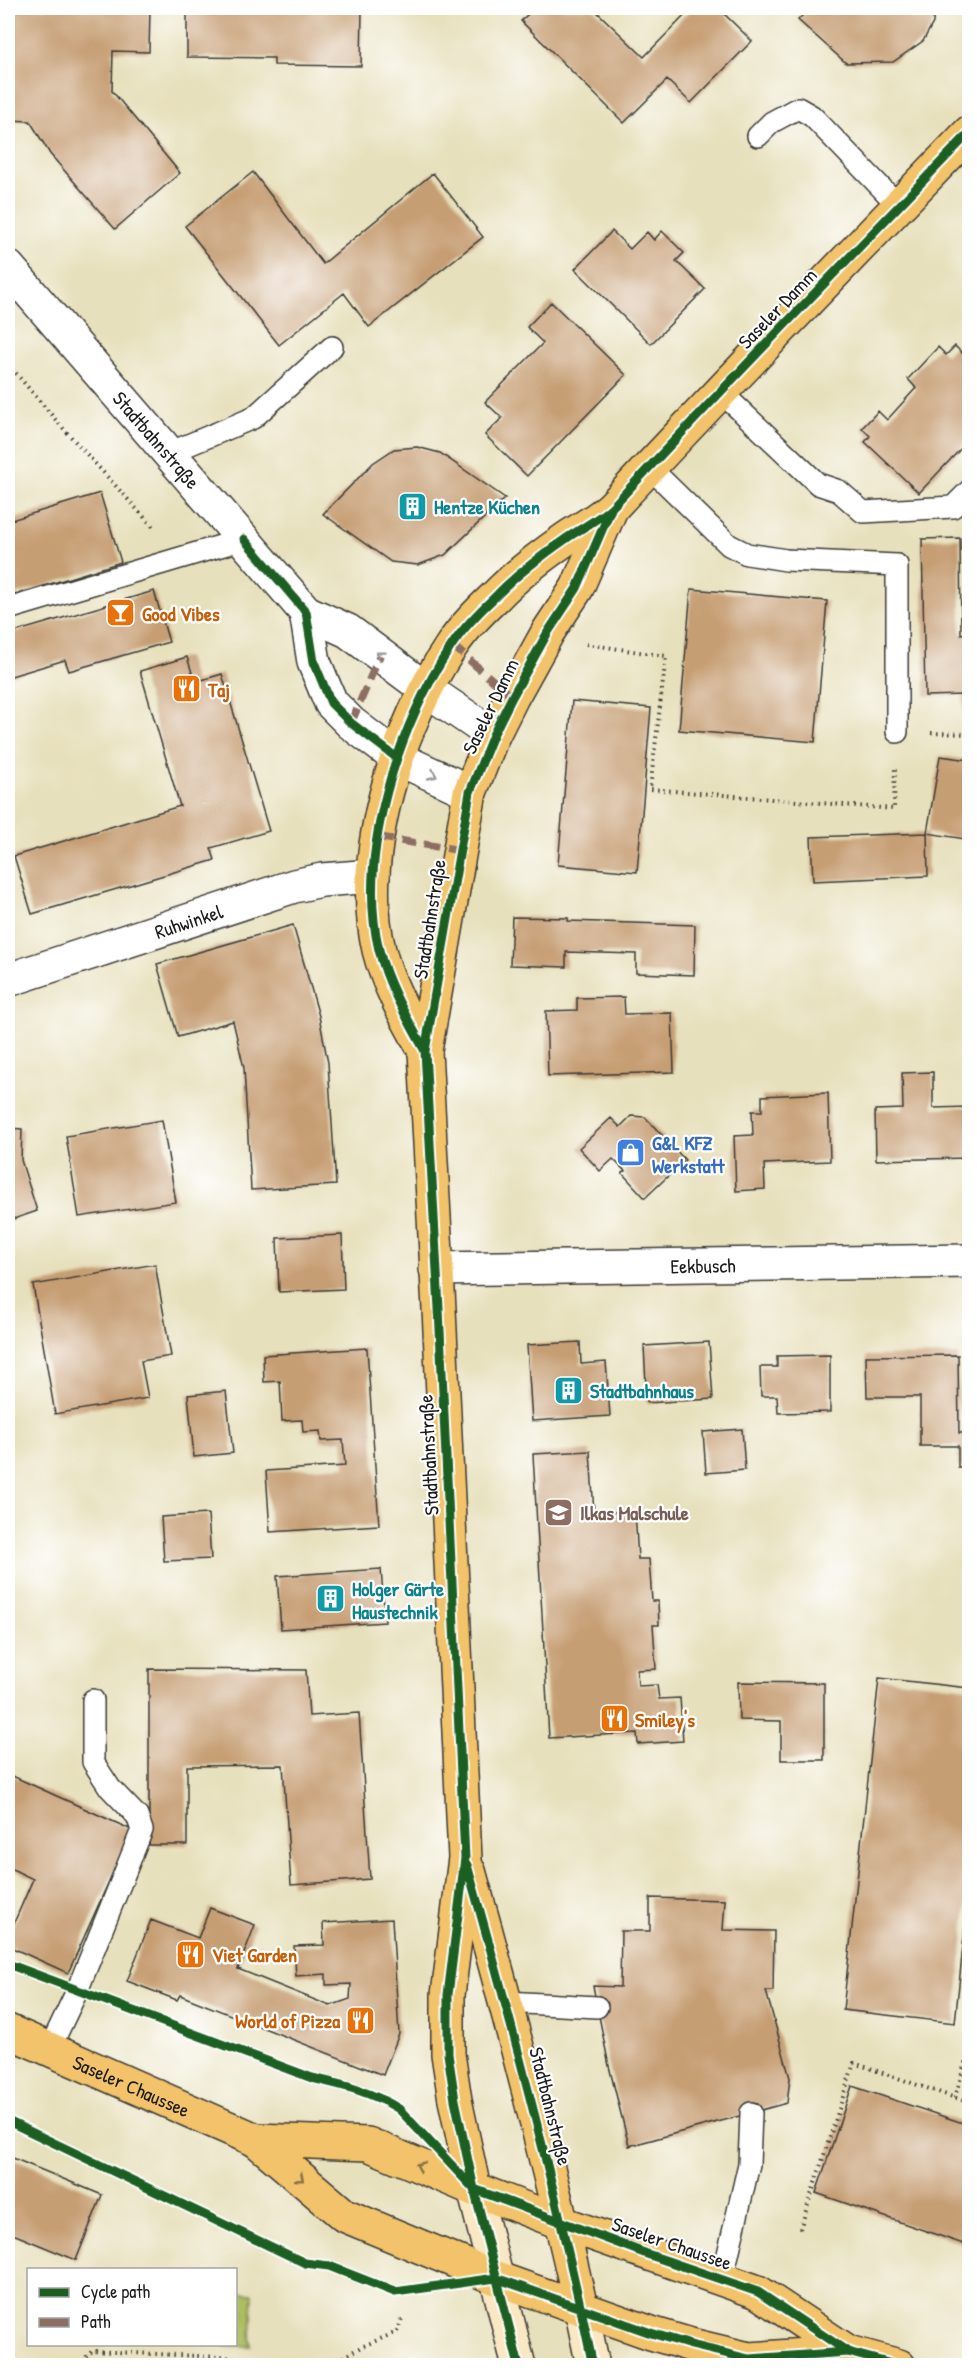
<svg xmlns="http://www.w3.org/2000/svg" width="977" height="2373" viewBox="0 0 977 2373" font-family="'Patrick Hand',sans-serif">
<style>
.green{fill:#abbd61;stroke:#646c3e;stroke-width:1.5}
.building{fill:#c69e73}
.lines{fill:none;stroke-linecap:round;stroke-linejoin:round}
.service-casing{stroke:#3a3934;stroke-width:24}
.minor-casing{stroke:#3a3934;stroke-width:36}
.tertiary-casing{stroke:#3a3934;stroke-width:36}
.secondary-casing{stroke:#3a3934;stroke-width:36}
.primary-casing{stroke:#3a3934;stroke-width:36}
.path{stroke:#3a3934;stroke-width:4;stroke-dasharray:1.5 4.5;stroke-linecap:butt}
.service{stroke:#fff;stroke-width:21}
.minor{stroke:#fff;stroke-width:33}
.tertiary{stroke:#fff;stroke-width:33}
.secondary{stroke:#fae7c3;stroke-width:33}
.primary{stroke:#f2c36a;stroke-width:33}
.quiet{stroke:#8d6e63;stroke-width:8;stroke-dasharray:15 8;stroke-linecap:butt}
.cycleway-casing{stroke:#fff;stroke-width:13}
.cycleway{stroke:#1b5e20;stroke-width:9}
.oneway{stroke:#999}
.oneway2{stroke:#877043}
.labels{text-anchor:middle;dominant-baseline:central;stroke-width:4.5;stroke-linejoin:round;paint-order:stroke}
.street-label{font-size:20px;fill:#1c1c1c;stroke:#fff}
.culture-label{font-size:20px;font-weight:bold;fill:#0d838f;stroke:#fff;text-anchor:start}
.food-label{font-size:20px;font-weight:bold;fill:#c56008;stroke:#fff;text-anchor:start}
.shop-label{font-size:20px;font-weight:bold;fill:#366cbe;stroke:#fff;text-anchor:start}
.education-label{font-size:20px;font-weight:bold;fill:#785e54;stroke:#fff;text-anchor:start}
</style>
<rect width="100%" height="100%" fill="#fff"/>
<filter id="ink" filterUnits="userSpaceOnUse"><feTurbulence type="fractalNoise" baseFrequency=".0167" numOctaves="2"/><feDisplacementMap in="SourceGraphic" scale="12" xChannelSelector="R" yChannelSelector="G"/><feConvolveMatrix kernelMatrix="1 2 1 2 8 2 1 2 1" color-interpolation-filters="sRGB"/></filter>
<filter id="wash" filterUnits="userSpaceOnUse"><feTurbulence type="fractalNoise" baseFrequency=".008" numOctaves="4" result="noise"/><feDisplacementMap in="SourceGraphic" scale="24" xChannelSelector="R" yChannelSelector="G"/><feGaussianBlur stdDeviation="1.35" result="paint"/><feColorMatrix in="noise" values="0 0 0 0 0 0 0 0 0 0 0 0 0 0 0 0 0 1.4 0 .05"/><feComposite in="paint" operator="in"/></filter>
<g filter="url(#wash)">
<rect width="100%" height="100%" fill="#e7e0bc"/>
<path class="green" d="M236,2293L253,2294L251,2346L215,2345L236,2344Z"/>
<g id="blocks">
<path class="building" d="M8,8H150L149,52L113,51L112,91L180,173L115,229L50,154L30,121L8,120Z
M187,8H362L361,66L274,65V58L187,57Z
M397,8H460V12H397Z
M534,8H593L644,57L692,8H718L752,41L691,103L667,80L624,123L521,21Z
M810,8H934L933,23L923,41L893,62L846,63L798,20Z
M253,172L323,264L433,173L483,237L369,327L344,293L279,345L185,226Z
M612,231L630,249L647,232L654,240L662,231L684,253L676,261L705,289L651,344L575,269Z
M551,302L626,375L527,476L485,435L502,418L485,402L543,343L527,327Z
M969,345V440L919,493L865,442L870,436L862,428L878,411L887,420L916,388L908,379L938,347L946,355L955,346L962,353Z
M417,447L440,453L505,498L445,555L418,565L391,562L323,514L373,463L394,449Z
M100,493L121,562L8,597V521Z
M960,538L961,634L969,633V711H963V695L925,696L922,539Z
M691,589L827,601L815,742L679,730Z
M154,591L169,642L69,671L65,660L8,677V634Z
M187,657L195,682L222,674L269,831L211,848L215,860L32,914L14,856L180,806L140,671Z
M572,701L651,708L637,872L558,865Z
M940,756L969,760V814L965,839L927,833Z
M927,833L928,876L813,881L811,837Z
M512,917L568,918V921L695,925L694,975L636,973V954L566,952V967L510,965Z
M293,925L319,1016L328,1063L336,1185L251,1190L244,1068L233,1021L178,1037L157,964Z
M624,997L625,1014L672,1013L674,1072L548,1076L546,1011L577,1010V998Z
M933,1072V1108L969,1107V1158L876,1160L875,1110L903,1109L902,1073Z
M828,1093L830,1161L764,1164L765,1189L736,1191L734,1136L753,1135L752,1111H762V1096Z
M631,1116L645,1117L685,1160L645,1198L622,1173L625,1171L613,1159L600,1171L579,1148L611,1118L620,1127Z
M162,1120L176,1202L79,1217L66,1136Z
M8,1128L22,1129L21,1160L37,1211L8,1221Z
M342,1235L344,1289L279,1292L277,1238Z
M155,1264L171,1356L141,1361L148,1398L55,1414L33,1285Z
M580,1342L581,1364L606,1362L610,1416L532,1421L527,1345Z
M709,1342L713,1399L647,1403L644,1346Z
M367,1348L379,1525L270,1532L266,1471L345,1466L343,1440L321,1441L320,1431L303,1432L302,1420L282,1421L280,1381L264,1382L263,1355Z
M830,1355V1412L778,1413L777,1396H761L760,1367H777V1356Z
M958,1355L959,1433H969V1467H958V1446H920V1397H867L866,1356Z
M226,1391L233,1453L194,1457L188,1395Z
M742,1429L745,1470L706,1473L703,1432Z
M590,1451L594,1513L635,1511L638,1559H649L652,1601H658L659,1625H653L656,1669L637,1670L638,1686L657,1685L659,1699L680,1698L683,1741L638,1744L637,1733L549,1738L533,1454Z
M208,1514L211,1559L164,1561L161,1517Z
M381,1569L385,1622L281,1629L277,1576Z
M149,1669L306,1670L309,1716L359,1713L370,1879L291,1885L283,1765L187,1766V1845H149Z
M879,1678L969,1688V1888L955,2023L843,2010Z
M738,1682L824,1683V1760H781V1721L739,1720Z
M8,1774L132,1830L68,1973L8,1946V1937L33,1879L8,1867Z
M650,1898L725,1900L723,1930L774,1931L773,1991H766L790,2078L787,2103L629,2146L609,2066L593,1986L620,1987L621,1931H650Z
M210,1908L255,1925L238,1969L330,2006L350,1999L351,1984L326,1985V1974L296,1976L294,1946L324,1945L323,1923L392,1919L399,2034L383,2075L180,1995L177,2000L127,1981L151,1920L198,1938Z
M852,2086L969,2125V2246L816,2193Z
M8,2156L102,2195L76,2260L8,2232Z"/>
</g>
</g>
<g filter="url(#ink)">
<use href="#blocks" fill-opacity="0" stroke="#3a3934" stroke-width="1.5"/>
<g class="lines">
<defs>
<path id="service" d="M758,136L772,122L798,108L812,116L899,206
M721,392L818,484L839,491L863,512L953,507L970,490
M169,453L253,418L332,347
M649,467L729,545L747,554L786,560L897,565V732
M8,609L244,539
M506,2002L597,2007
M49,2050L77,1991L142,1830L137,1816L110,1788L93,1762V1700
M722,2280L749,2164L751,2113"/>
<g id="minor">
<path id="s1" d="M8,980L294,886L322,880L373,876"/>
<path id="s2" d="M436,1269L970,1261"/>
</g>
<g id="tertiary">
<path id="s3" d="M8,267L306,612L348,631L427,690L493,735"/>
<path d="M306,612L314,662L331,703L351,723L397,758L470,792"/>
</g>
<path id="secondary" d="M474,2189L519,2366
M581,2308L593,2366"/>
<g id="primary">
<path d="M425,1051C407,1018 388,986 379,950C356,855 399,723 452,645C464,627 480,611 495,597C517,574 541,556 567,538C583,527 602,518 615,504C731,379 851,256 970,132"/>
<path d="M469,1871C510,2016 548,2161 581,2308"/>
<path id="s4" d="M8,2031L256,2140L344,2215L496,2278L651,2333L691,2345L749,2359L848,2352"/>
<path d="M256,2140L368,2144L474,2189L562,2223L758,2292L848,2352L899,2366"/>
<path d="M474,2189L455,2100L448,2054V1995L465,1858L439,1309L425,1051L470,792L493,735L512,697L548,632L577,588L611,509"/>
</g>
</defs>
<use href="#service" class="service-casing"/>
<use href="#minor" class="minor-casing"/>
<use href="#tertiary" class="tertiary-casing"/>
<use href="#secondary" class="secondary-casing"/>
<use href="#primary" class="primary-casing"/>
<path class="path" d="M8,364L61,426L155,529
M586,644L666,656L650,789L894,809L895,765
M931,733L970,734
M955,2098L970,2045
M800,2229L854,2063L970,2103
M969,2283L970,2282
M78,2366L92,2351L262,2359V2366
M327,2366L361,2347L397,2332L402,2318"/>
<use href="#service" class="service"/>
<use href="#minor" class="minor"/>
<use href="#tertiary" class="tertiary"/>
<use href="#secondary" class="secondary"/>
<use href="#primary" class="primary"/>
<path class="quiet" d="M452,645L512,697
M351,723L380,655
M378,837L458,850"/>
<defs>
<path id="cycleway" d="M244,539L306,612L314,662L331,703L351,723L397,758
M425,1051C407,1018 388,986 379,950C356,855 399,723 452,645C464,627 480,611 495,597C517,574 541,556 567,538C583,527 602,518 615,504C731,379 851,256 970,132
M467,1865C514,2031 558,2197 593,2366
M8,1964L312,2078C343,2085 372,2092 399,2109L474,2189L647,2254L758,2292L848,2352L899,2366
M8,2121L305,2263L329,2266L395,2292L496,2278L651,2333L691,2345L749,2359L848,2352
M519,2366L474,2189L455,2100L448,2054V1995L465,1858L439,1309L425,1051L470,792L493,735L512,697L548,632L577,588L611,509"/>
</defs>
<use href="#cycleway" class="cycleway-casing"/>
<use href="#cycleway" class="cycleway"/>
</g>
<defs><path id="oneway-chevron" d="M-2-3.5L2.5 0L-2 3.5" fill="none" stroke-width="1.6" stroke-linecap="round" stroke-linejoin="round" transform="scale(1.5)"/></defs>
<g class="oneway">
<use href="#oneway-chevron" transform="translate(380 655) rotate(-143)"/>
<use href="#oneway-chevron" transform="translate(433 775) rotate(25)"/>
</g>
<g class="oneway2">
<use href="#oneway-chevron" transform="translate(420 2166) rotate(-157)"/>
<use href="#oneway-chevron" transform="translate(300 2178) rotate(40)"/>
</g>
</g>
<defs>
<symbol id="building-square" viewBox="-11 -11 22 22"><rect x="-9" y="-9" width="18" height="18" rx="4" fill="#0f9aa8" stroke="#fff"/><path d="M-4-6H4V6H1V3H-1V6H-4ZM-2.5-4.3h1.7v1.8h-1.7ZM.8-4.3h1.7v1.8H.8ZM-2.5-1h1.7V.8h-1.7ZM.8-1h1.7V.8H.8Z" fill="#fff"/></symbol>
<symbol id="bar-square" viewBox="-11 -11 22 22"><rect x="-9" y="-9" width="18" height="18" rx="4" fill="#e8710a" stroke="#fff"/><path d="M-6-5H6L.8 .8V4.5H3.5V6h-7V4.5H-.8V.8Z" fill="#fff"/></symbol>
<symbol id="restaurant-square" viewBox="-11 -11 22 22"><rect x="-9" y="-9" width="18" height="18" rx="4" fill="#e8710a" stroke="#fff"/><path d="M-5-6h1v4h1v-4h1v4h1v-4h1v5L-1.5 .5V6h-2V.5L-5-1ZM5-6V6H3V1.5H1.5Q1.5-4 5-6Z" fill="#fff"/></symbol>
<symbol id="shop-square" viewBox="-11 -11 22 22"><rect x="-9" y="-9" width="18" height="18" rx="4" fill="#3f7fe0" stroke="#fff"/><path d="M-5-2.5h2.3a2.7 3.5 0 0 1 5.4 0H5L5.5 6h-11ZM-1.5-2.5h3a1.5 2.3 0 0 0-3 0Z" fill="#fff"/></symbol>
<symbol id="school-square" viewBox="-11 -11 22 22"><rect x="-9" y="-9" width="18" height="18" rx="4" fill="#8d6e63" stroke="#fff"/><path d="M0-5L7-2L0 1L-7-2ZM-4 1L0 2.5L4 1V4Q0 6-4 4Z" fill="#fff"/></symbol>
</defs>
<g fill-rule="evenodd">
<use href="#building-square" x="396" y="490" width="33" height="33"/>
<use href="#bar-square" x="104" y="596" width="33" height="33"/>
<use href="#restaurant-square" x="170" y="672" width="33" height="33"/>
<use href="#shop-square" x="614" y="1136" width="33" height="33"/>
<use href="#building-square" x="552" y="1374" width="33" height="33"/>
<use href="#school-square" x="542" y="1496" width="33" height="33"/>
<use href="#building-square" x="314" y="1582" width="33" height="33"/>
<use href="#restaurant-square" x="598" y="1702" width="33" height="33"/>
<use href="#restaurant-square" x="174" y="1938" width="33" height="33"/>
<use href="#restaurant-square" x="344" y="2004" width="33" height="33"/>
</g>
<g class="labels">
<g class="street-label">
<text transform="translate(777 308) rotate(-46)">Saseler Damm</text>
<text stroke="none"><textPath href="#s3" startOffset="228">Stadtbahnstraße</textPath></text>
<text transform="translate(490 706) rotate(-64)">Saseler Damm</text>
<text transform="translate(429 919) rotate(-81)">Stadtbahnstraße</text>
<text stroke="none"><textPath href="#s1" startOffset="190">Ruhwinkel</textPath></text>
<text stroke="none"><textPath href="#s2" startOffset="267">Eekbusch</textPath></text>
<text transform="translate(428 1455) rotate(-93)">Stadtbahnstraße</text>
<text stroke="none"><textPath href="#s4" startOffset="135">Saseler Chaussee</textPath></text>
<text transform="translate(551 2106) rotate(76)">Stadtbahnstraße</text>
<text transform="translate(672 2243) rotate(19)">Saseler Chaussee</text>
</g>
<g class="culture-label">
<text x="434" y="506">Hentze Küchen</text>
<text x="590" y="1390">Stadtbahnhaus</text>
<text x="352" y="1588">Holger Gärte<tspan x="352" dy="23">Haustechnik</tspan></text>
</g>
<g class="food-label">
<text x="142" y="613">Good Vibes</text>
<text x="208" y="689">Taj</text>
<text x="635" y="1719">Smiley's</text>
<text x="212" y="1954">Viet Garden</text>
<text x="340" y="2020" text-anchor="end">World of Pizza</text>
</g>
<g class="shop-label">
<text x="652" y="1142">G&amp;L KFZ<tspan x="652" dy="23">Werkstatt</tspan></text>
</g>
<g class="education-label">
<text x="580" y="1512">Ilkas Malschule</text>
</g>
</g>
<rect width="977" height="2373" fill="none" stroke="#fff" stroke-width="30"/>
<rect x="27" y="2268" width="210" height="78" fill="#ffffff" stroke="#a4a4a4" stroke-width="1.5"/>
<rect x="39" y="2288" width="30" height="9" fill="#1b5e20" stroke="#a4a4a4" stroke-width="1.5"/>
<text x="81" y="2298" font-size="18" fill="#1c1c1c">Cycle path</text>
<rect x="39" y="2318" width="30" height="9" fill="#8d6e63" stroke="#a4a4a4" stroke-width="1.5"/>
<text x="81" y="2328" font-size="18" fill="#1c1c1c">Path</text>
</svg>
